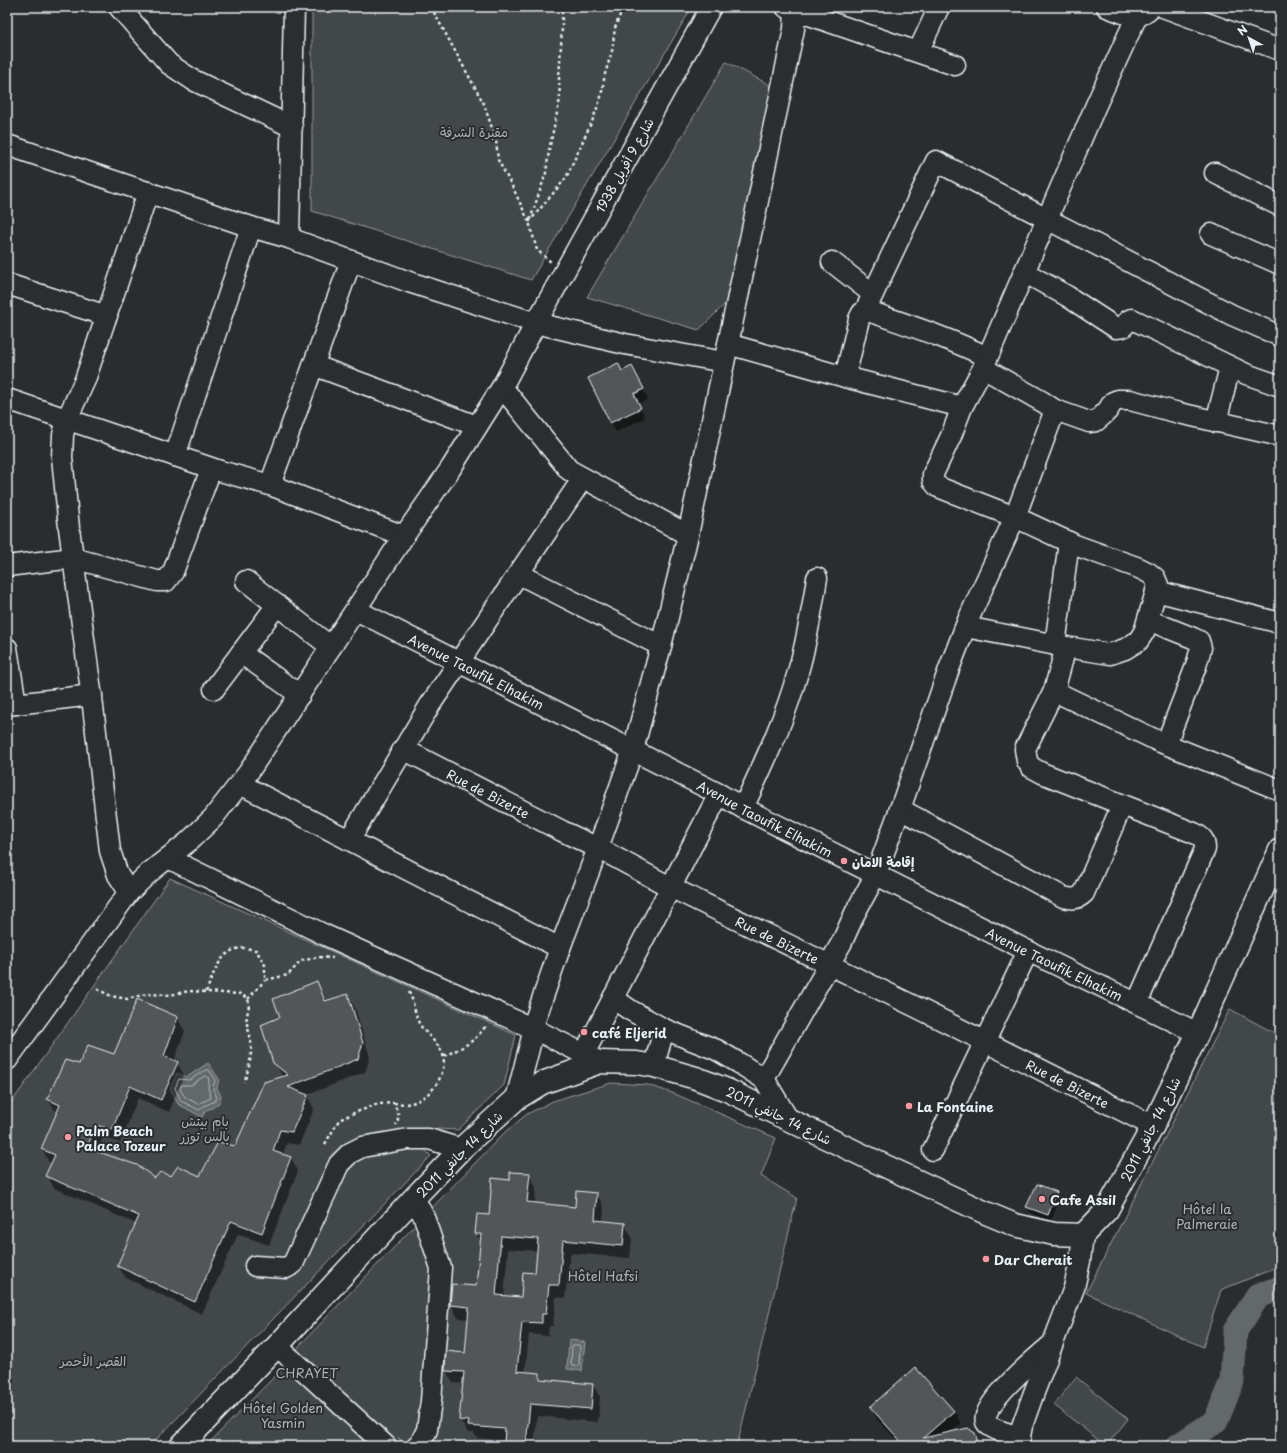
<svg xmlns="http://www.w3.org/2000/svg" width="1287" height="1453" viewBox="0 0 1287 1453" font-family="'Playpen Sans','Playpen Sans Arabic',sans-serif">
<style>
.green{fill:#424648;stroke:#959ca0}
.water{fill:#63686b;stroke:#989fa3}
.shadow{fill:#0007;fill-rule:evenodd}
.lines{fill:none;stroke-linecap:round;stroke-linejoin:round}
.shore{stroke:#b3bac0;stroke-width:1}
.river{stroke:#63686b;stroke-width:25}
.building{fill:#535759;stroke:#e8f1f8;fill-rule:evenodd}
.minor-casing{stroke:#e8f1f8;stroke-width:23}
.major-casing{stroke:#e8f1f8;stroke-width:25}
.path{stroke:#e8f1f8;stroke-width:2.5;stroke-dasharray:3 3;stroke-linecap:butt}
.minor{stroke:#2a2d2e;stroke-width:20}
.major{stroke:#2a2d2e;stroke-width:22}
.poi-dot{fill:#ff9aa2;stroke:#2a2d2e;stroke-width:1.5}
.labels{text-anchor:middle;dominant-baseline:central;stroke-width:4;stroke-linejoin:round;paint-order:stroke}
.park-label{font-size:13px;fill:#aeb5ba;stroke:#2a2d2e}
.street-label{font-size:13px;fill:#e8f1f8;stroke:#2a2d2e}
.poi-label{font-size:13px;font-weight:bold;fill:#e8f1f8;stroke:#2a2d2e;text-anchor:start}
</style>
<rect width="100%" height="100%" fill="#2a2d2e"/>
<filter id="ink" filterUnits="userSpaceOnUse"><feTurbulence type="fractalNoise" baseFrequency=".025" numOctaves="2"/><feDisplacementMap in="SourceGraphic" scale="8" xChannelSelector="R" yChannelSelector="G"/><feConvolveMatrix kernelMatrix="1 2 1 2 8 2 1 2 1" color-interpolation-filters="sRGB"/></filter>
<g filter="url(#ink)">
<path class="green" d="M312,7H692L531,280L312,211Z
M726,62L772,86L728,301L699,330L587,297Z
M170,878L516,1035L504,1085L458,1130L438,1129L378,1150L424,1149L431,1156L150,1446H7V1109Z
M1230,1009L1280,1036V1265L1270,1270L1221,1290L1203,1347L1086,1293Z
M611,1083L648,1085L675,1094L776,1138L761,1176L797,1198L737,1446H407L398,1437L406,1446H206L282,1369L300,1345L503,1134L527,1114L553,1101Z
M1076,1377L1128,1419L1106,1446L1054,1405Z"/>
<path class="water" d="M208,1063L219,1079L217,1088L221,1096L219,1103L212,1108L206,1110L202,1117L178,1104L170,1088L177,1073L187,1077Z
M569,1340L585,1342L582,1371L567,1369Z"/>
<path class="shadow" d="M622,372L637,377L648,399L639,404L645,418L616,432L589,378Z
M317,982L327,1002L348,995L355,1008L370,1057L365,1072L307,1095L314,1109L299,1145L287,1143L283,1154L291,1158L298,1171L269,1245L238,1234L202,1314L126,1278L118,1266L137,1224L54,1188L47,1175L52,1163L49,1162L42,1149L58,1113L56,1112L48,1099L79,1066L115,1055L177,1018L185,1031L174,1061L177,1063L184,1075L169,1112L138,1098L120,1143L103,1137L97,1152L155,1179L201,1177L235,1147L283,1077L274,1062L282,1018Z
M529,1174L536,1187L535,1204L576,1208L597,1194L604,1207L603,1222L624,1224L632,1237L630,1258L570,1253L565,1298L556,1297L553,1326H549L548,1336L529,1334L525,1373L540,1374L543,1380L593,1385L600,1397L598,1422L537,1416L534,1446H507L505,1441L477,1438L474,1433H468L460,1420L464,1384L453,1383L446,1371L466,1354L469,1319L458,1318L451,1305L453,1285L477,1287L481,1242L476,1234L490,1216L511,1181ZM508,1249L538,1251L536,1274L522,1298L504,1297Z
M1038,1186L1057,1193L1060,1199L1051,1221L1030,1213L1027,1207Z
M871,1407L954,1411L961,1424L950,1433L974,1434L981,1446H902L878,1420Z"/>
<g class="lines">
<path class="shore" d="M206,1070H209L215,1079L213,1089L217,1097L215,1101L204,1106L199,1110L181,1101L175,1088L179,1079L189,1080Z
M205,1076L208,1077L209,1080L208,1088L211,1098L198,1104L185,1097L180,1089L182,1085H191Z
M574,1345H579L580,1347L579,1365L577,1366H572L571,1364L572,1346Z"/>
<path class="river" d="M1178,1446L1216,1421L1232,1381L1235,1331L1258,1296L1280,1288"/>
</g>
<path class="building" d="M618,363L622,371L632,366L644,389L634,394L641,408L610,423L588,378Z
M317,981L325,1001L348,994L363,1043L358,1059L288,1087L308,1095L292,1132L280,1130L273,1151L291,1157L262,1233L231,1221L195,1302L117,1266L139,1216L45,1176L55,1155L41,1149L60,1105L47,1099L65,1060L79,1064L88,1045L114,1054L137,999L178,1017L164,1056L178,1062L161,1100L130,1086L112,1130L96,1125L87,1148L137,1165L155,1178L160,1172L171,1176L178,1166L200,1176L218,1142L235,1146L264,1082L288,1075L273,1063L261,1025L280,1017L273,999Z
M510,1172L530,1173L527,1202L575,1207L576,1191L597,1193L595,1220L625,1223L623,1246L563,1240L559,1285H549L546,1314H542V1323L522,1322L517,1371L540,1373V1379L593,1384L591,1409L530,1404L526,1445L504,1443L505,1429L468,1426L469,1421L459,1420L464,1372L445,1371L446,1351L465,1353L469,1307L450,1305L452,1284L476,1286L481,1234H475L477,1214L489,1215L492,1178L510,1180ZM501,1236L538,1239L535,1273L523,1272L521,1297L496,1295Z
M1037,1184L1057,1192L1048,1215L1026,1207Z
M915,1367L954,1411L923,1438L968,1428L975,1433L979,1446H905L870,1407Z"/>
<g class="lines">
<defs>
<g id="minor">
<path d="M119,7L169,64L193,80L292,127"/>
<path d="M786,7L955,65"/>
<path d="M1107,7L1136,18L1148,10"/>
<path d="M1163,7L1280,50"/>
<path d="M1136,18L1096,105L1047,219L1232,315L1280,336"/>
<path d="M918,52L939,7"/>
<path d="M7,145L251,227L289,238L409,282L536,323L625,344L724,362"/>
<path d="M1215,173L1280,206"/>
<path d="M1211,234L1280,264"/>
<path d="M289,238L294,7"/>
<path d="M832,262L873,294"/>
<path d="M1024,272L1067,296L1116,328L1123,327L1129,320L1132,319L1246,374L1280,386"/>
<path d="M7,284L107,316"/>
<path d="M728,344L845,377L859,319L862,313L868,311C908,325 949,338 987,357"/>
<path d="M313,365L477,426"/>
<path d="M845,377L962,407L983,368L1047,219L936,161L865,311"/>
<path d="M502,387L569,470L688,535"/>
<path d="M7,399L220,471L270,485L404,536"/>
<path d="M962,407L951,436L933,474V481L938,487L1015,517L1075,545L1139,568L1149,573L1155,578L1158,585L1144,632L1138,641L1125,649L1110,654L1066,647"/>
<path d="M1055,410L1089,422L1096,421L1102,416L1108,410L1113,402L1118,400H1130L1179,413L1280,436"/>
<path d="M1216,422L1230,367"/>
<path d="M175,456L251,227"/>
<path d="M270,485L351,261"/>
<path d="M7,566L73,558L157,581H166L173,572L211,469"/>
<path d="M519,574L661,646"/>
<path d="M246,581L331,647"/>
<path d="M1156,591L1280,623"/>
<path id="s1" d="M356,610L719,794L743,808L1028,951L1198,1033"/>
<path d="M1148,620L1193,638L1199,641L1201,648L1196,666L1166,744"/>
<path d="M966,627L1066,647L1054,691"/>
<path d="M1055,645L1069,542"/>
<path d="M7,648L16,704"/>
<path d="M241,653L300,695"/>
<path d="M214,689L277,605"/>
<path d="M7,705L92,695"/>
<path id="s2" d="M403,749L562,831L598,848L670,887L918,1008L1153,1126"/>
<path d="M240,784L560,948"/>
<path d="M743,808C764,763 785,719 798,672C807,641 812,610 817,578"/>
<path d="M900,809L1063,897C1072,899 1077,900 1084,893L1122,805"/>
<path d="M349,840L430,705L583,478"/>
<path d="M168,858L325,935L534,1029L600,1062"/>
<path d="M129,892L118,875L110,851L92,698L69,528L62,457L63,435L67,419L85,380L148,192"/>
<path d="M613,998L630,1010L664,1029L654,1066"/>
<path d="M1137,1003L1205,849C1205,840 1202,837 1194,833L1042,773L1031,767L1027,761L1025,749L1054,691L1158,741L1280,790"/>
<path d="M664,1029L717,1050L739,1063L764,1079L788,1119"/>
<path d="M584,1054L719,794"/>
<path d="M7,1060L129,892L150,872L188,842L213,818L248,773L404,536L451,468L502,387L536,323L711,7"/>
<path d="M764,1079L842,942L855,913L876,874L900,809L949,669L968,620L1015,517L1055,410L1043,402L983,368"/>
<path d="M516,1099L534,1029L535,1020L560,948L598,848L633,750L661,646L688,535L794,29L795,7"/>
<path d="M933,1150L1028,951"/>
<path d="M414,1198L424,1217L441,1268L431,1401L427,1430L422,1440L417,1446"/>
<path d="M255,1266L286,1268L293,1264L339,1164L350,1153L362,1147L408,1139H429L461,1149"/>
<path d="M277,1346L386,1446"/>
<path d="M1020,1437C1012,1434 990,1430 986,1422C979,1406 1037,1357 1050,1346"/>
<path d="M1018,1446L1022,1426L1032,1398L1074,1288L1080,1261L1083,1235"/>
</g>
<path id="major" d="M181,1446L277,1346L414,1198L461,1149L516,1099L542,1083L600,1062L637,1063L654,1066L696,1078L727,1090L883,1165L986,1213L1015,1225L1054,1234L1083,1235L1107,1210L1153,1126L1198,1033L1280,850"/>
</defs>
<use href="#minor" class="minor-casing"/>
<use href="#major" class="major-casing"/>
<path class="path" d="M431,7L484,104L496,140L498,160L513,188L529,222L537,250L551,262
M530,220L546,173L549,150L560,99L559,78L562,28V7
M529,222L566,178L593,119L601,97L605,74L612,51L615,28L623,7
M97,989L111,996L127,999L147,994L170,995L189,991L241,994L248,999C251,1008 245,1015 247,1023C247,1027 249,1031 250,1035C253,1052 250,1066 244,1082
M206,992C214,974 220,948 244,948C248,948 253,950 256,950L265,965V980L288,975L301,961L319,957L333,958
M248,999L265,980
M444,1056C463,1047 472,1044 485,1027L483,1026
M394,1103C398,1103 402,1104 406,1104C428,1102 448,1076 443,1055C441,1045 424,1033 419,1023C414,1013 414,999 408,991
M325,1144L339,1120L354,1113L378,1104L394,1103L399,1116L396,1125"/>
<use href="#minor" class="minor"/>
<use href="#major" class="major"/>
</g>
</g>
<g class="poi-dot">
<circle cx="844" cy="861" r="4"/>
<circle cx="584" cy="1032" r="4"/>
<circle cx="909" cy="1106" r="4"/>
<circle cx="68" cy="1137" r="4"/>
<circle cx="1042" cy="1199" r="4"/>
<circle cx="986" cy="1259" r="4"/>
</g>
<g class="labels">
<g class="park-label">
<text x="474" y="131">مقبرة الشرفة</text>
<text x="205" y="1120">بام بيتش<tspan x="205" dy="15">بالس توزر</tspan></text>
<text x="1207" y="1208">Hôtel la<tspan x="1207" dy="15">Palmeraie</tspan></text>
<text x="603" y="1275">Hôtel Hafsi</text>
<text x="93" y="1360">القصر الأحمر</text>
<text x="307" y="1372">CHRAYET</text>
<text x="283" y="1407">Hôtel Golden<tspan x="283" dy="15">Yasmin</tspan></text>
</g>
<g class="street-label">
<text transform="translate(624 165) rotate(-61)">شارع 9 أفريل 1938</text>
<text stroke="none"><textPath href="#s1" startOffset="135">Avenue Taoufik Elhakim</textPath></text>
<text stroke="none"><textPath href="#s2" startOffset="96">Rue de Bizerte</textPath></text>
<text stroke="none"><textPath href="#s1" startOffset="459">Avenue Taoufik Elhakim</textPath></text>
<text stroke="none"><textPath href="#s2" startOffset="420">Rue de Bizerte</textPath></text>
<text stroke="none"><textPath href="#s1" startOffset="783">Avenue Taoufik Elhakim</textPath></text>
<text stroke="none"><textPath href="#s2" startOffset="744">Rue de Bizerte</textPath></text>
<text transform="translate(779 1115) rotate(26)">شارع 14 جانفي 2011</text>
<text transform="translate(1150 1129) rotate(-63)">شارع 14 جانفي 2011</text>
<text transform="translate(459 1154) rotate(-45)">شارع 14 جانفي 2011</text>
</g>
<g class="poi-label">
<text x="852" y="861">إقامة الامان</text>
<text x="592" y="1032">café Eljerid</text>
<text x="917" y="1106">La Fontaine</text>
<text x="76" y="1130">Palm Beach<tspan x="76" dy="15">Palace Tozeur</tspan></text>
<text x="1050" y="1199">Cafe Assil</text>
<text x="994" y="1259">Dar Cherait</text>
</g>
</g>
<rect width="1287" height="1453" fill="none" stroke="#2a2d2e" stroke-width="24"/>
<rect x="12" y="12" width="1263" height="1429" fill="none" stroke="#e8f1f8" stroke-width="1.5" filter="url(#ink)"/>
<g transform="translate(1249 38) rotate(320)" stroke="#2a2d2e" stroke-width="3" paint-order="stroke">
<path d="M0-3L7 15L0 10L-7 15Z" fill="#e8f1f8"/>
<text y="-6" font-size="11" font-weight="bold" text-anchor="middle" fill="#e8f1f8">N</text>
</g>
</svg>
